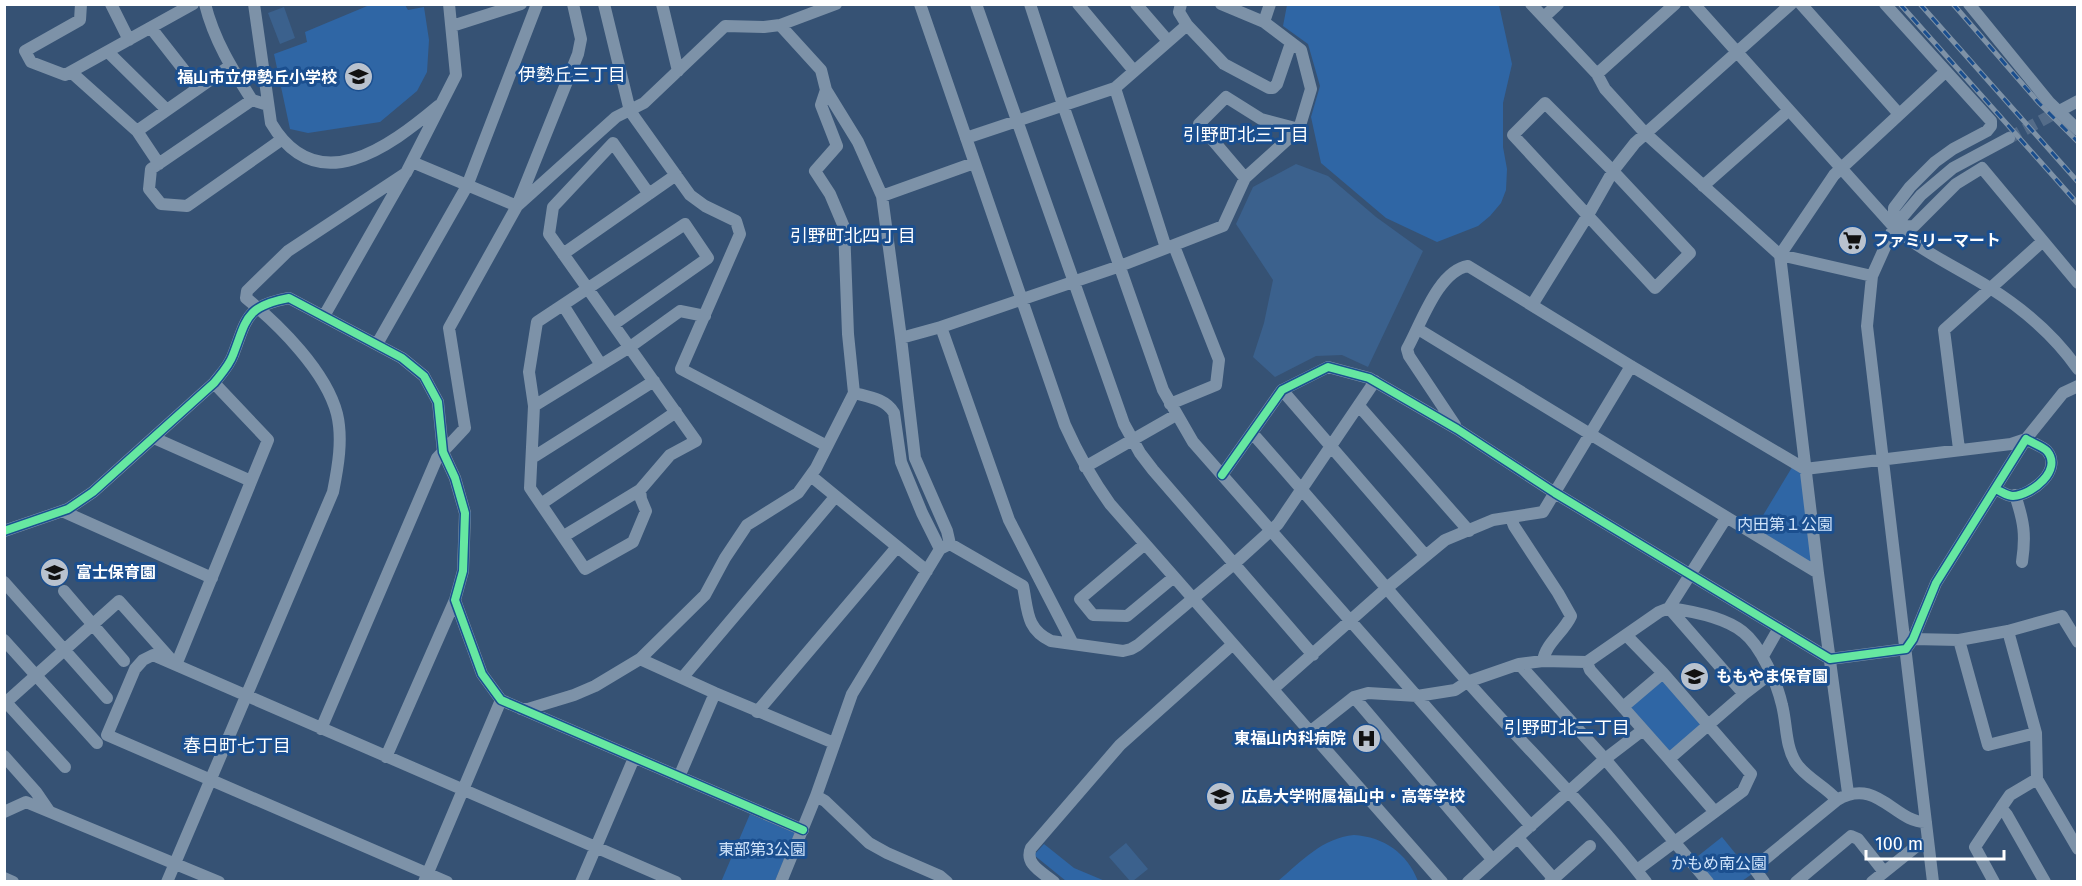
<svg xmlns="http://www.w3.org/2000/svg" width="2082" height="886" viewBox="0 0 2082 886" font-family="'Fira Sans','Noto Sans JP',sans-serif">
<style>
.green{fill:#2f66a5}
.water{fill:#3b618d}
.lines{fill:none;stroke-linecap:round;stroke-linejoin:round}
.minor-tunnel{stroke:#546c89;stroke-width:12;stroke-dasharray:12 6;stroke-linecap:butt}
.minor{stroke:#7d92a8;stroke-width:12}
.rail-casing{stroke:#7e92a7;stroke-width:5}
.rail{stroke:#1b4f8f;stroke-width:3;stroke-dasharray:9;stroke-linecap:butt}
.cycleway-casing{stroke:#1b4f8f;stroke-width:11}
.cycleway{stroke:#66e7a1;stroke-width:8}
.labels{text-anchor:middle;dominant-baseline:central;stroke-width:6;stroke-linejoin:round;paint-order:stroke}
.poi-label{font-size:16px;font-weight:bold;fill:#fff;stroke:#1b4f8f;text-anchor:start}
.park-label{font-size:16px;fill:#cfe3fa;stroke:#1b4f8f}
.neighbourhood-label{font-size:18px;fill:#fff;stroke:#1b4f8f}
</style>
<rect width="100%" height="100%" fill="#365274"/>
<path class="green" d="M372,4L405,5L408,10L424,7L429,40L427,72L417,91L380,122L308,133L290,129L274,54L307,42L305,32Z
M1287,5H1499L1512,64L1503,103V147L1507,169L1506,190L1501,203L1490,216L1478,226L1437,242L1386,218L1321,163L1311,117L1320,86L1308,44L1283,26Z
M1794,464L1803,470L1816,569L1753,532Z
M1663,674L1708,725L1669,757L1624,707Z
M750,814L795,833L775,881L721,882Z
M1354,835C1384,837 1407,853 1418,881H1278C1302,861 1322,838 1354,835Z
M1722,837L1752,874L1742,881H1710L1693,860Z
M1044,844L1074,868L1105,881H1066L1034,855Z"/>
<path class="water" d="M284,7L295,38L280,44L268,13Z
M1296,164L1328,176L1376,217L1423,251L1368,367L1342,355L1316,356L1275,377L1253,357L1264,323L1273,280L1236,224L1253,187Z
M1126,843L1148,869L1133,881H1130L1109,857Z"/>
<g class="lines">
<path class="minor-tunnel" d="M2009,138L2063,109"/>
<path class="minor" d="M81,4L80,20L25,51L31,62L65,75L193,4
M111,4L129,40
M205,4C214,40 232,69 252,100
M254,4L271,123C317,201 389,147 438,106
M604,4L630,111L690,195L705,206L736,221L740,234L681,369L827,446
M662,4L678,71
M920,4L1065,425C1078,454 1092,479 1110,504L1442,882
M976,4L1124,424L1140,453L1153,470L1313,655
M1030,4L1063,105L1163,390L1193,442L1531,826
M1078,4L1134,71
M1136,4L1168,41
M1531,4L1597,74L1605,89L1645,133L1780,255L1872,276
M1694,4L1894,227C1922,252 1958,268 1990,288C2025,310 2054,335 2078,369
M1801,4L1899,114
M1885,4L1991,121V126L1987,131L1953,149L1935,162L1910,187L1894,208V227L1914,226L1956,184L1982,168L2078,283
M1969,4L2049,102L2078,130
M1544,17L1558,4
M1264,22L1270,4
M780,25L821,70L826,90L858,142L882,196L901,338L915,458L947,531L950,544L1023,586C1028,611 1026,629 1051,641L1123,651L1131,649L1138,645L1235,563L1278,524L1375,381
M1187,25L1224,64L1269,88H1273L1277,84L1291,43
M452,26L521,4
M151,28L198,88
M108,52L167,110
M71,72L137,131L159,164
M1597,74L1675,4
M1115,88L1166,248
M1545,103L1613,171L1690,253L1655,288L1513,135Z
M268,105L252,100L151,169L149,189L161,204L187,206L281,140
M2063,109L2078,101
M137,131L230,66
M966,138L1115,88L1187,25L1179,12L1181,4
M412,162L517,206L578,54L581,39L573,4
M1245,178L1199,124L1226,97L1261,119L1299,129
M1703,186L1789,110
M882,196L974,163
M563,254L676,175
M563,305L601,365
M1532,305L1588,215L1613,171L1635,143L1791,4
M324,316L405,174
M614,324L708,258L685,224L537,322L529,372L534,406L530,488L585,569L633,542L646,511L641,499L640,490
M941,327L1009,520L1073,644
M1418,329L1818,573
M901,338L941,327L1120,266L1223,226L1245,178L1299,129L1311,89L1301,50L1264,22L1221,4
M377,344L467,186L537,4
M214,383L268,440L176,665L153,655L143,660L135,669L107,735L447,882
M1282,390L1425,555
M854,393C869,397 886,399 894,413L901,462L922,513L940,549
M1170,404L1216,385L1219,360L1174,246
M534,406L630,347L680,311L705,316
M1359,406L1469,531
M1455,425L1409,356L1407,349C1421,324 1438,271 1468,266L1631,366L1805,469L2011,444L2026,439L2063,393L2078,386
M1253,434C1325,515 1395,599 1467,681C1526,748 1591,811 1646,882
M154,438L251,481
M1959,449L1944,330L2043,241
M532,458L654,381
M1085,467L1176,415
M1222,475L1282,390L1328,367L1369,378L1457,429L1555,493L1830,659L1906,649L1913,639L1936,583L2026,439C2032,443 2042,446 2047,451C2063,470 2032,495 2013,496C2007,496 2001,491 1995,489
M811,476L927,571
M2015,495C2024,522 2026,535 2022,562
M541,504L676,412
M62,511L212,578
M1511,518L1514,526L1558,593L1571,616C1564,632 1545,644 1543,661
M1726,518L1669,608L1659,612L1587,662L1590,670L1669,759L1744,694L1770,674
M4,531L68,509L93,492L214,383C221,374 229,366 233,355C247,319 245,306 289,298L402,358L424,376L438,402L443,452L455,478L465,513L463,571L455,600L482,674L501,700L803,830
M564,536L640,490L670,455L696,441L549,234L553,207L613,143L649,194
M1145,544L1080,599L1093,615L1127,616L1174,577
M4,582L107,698
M64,591L124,661
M1669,608C1691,611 1726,618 1743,632C1761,646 1777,683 1782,705C1787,724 1785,746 1796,763C1806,778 1825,786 1837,800
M1669,608L1744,694
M2008,631L2036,733L2037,779
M1627,636L1663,673L1751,774L1743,791L1637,870
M1913,639L1959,640L1988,745L2036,733
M4,640L97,743
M1959,640L2008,631L2062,616L2078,642
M1763,656L1779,628
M640,659L715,693L834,743
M1519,664L1605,759L1708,882
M683,677L835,497
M1273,689L1388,587L1445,540L1493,520L1543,512L1631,366
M1354,697L1492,859
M4,700L65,767
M4,704L119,601L176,665L676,882
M1623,707L1663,673
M521,709H528L574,695L595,686L640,659L705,595L725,558L747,525L798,493L816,468L854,393L848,334L844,227L830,194L815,171L837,146L821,105L826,90
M757,712L897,547
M321,729L437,458L465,428L449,328L517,206L616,117L644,103L725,26L764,27L780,25L836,4
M1311,731L1354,697L1368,693L1417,696L1455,690L1467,682L1519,664L1543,661L1587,662
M4,756L36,792L49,811
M386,757L455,600
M1669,759L1715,812
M679,777L715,693
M1848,793L1818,573L1780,255L1834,175L1945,72
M816,796L825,801L869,843L887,853L940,876L947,882
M2001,808L2010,795L2037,779L2078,849
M4,812L26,802L219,882
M1518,838L1553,878
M4,878L13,882
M167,882L333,492C338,467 343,439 337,414C326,371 279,325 246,298L247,291L288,251L406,173L456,75L449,4
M424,882L501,700
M581,882L634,758
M781,882L816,796L852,694L940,549L950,544
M1054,882C1042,872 1024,864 1031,848L1120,745L1233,644
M1468,882L1605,759L1643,730
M1550,882L1590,846
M1764,882L1754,868L1837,800C1877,776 1895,823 1926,822
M1796,882L1851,836L1858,839L1884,872
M1872,882L1918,845L1928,842
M1933,882L1867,326L1872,276L1894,227L1921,195L1953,168L2009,138
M1994,882L1975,847L2001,808L2007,815L2045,882"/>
<defs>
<path id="rail" d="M1900,4L2078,204
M1920,4L2078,182
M1953,4L2039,103L2078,142"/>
</defs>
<use href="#rail" class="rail-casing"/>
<use href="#rail" class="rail"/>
<defs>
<path id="cycleway" d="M1222,475L1282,390L1328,367L1369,378L1457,429L1555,493L1830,659L1906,649L1913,639L1936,583L2026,439C2032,443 2042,446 2047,451C2063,470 2032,495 2013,496C2007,496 2001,491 1995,489
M4,531L68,509L93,492L214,383C221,374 229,366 233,355C247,319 245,306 289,298L402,358L424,376L438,402L443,452L455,478L465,513L463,571L455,600L482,674L501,700L803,830"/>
</defs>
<use href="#cycleway" class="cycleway-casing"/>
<use href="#cycleway" class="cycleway"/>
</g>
<defs>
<symbol id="school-disc" viewBox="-11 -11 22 22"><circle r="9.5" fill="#b9c2ce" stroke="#1b4f8f"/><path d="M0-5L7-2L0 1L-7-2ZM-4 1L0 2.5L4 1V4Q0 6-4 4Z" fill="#111"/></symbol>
<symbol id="supermarket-disc" viewBox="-11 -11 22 22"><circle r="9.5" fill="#b9c2ce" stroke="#1b4f8f"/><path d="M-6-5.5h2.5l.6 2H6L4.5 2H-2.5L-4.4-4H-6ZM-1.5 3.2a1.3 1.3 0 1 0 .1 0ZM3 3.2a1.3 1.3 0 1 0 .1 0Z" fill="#111"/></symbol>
<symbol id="hospital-disc" viewBox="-11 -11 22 22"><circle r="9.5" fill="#b9c2ce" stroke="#1b4f8f"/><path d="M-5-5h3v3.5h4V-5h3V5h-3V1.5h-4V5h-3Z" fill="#111"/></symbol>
</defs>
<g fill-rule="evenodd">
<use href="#school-disc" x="342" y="60" width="33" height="33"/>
<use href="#supermarket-disc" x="1836" y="224" width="33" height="33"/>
<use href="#school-disc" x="38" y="556" width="33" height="33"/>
<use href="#school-disc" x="1678" y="660" width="33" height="33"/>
<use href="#hospital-disc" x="1350" y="722" width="33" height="33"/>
<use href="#school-disc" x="1204" y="780" width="33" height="33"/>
</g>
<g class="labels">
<g class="poi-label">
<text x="337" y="77" text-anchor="end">福山市立伊勢丘小学校</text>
<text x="1873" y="240">ファミリーマート</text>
<text x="76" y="572">富士保育園</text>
<text x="1716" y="676">ももやま保育園</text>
<text x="1346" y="738" text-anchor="end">東福山内科病院</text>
<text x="1241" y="796">広島大学附属福山中・高等学校</text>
</g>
<g class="park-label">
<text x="1785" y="524">内田第１公園</text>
<text x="762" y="849">東部第3公園</text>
<text x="1719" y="863">かもめ南公園</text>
</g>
<g class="neighbourhood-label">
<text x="572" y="75">伊勢丘三丁目</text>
<text x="1246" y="135">引野町北三丁目</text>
<text x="853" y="236">引野町北四丁目</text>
<text x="1567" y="728">引野町北二丁目</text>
<text x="237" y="746">春日町七丁目</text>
</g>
</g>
<rect width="2082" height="886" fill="none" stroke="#ffffff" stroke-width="12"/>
<path d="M1866 850v9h138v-9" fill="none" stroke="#ffffff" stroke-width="3"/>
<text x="1875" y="850" font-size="18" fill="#ffffff" stroke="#1b4f8f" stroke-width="4.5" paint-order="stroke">100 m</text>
</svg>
